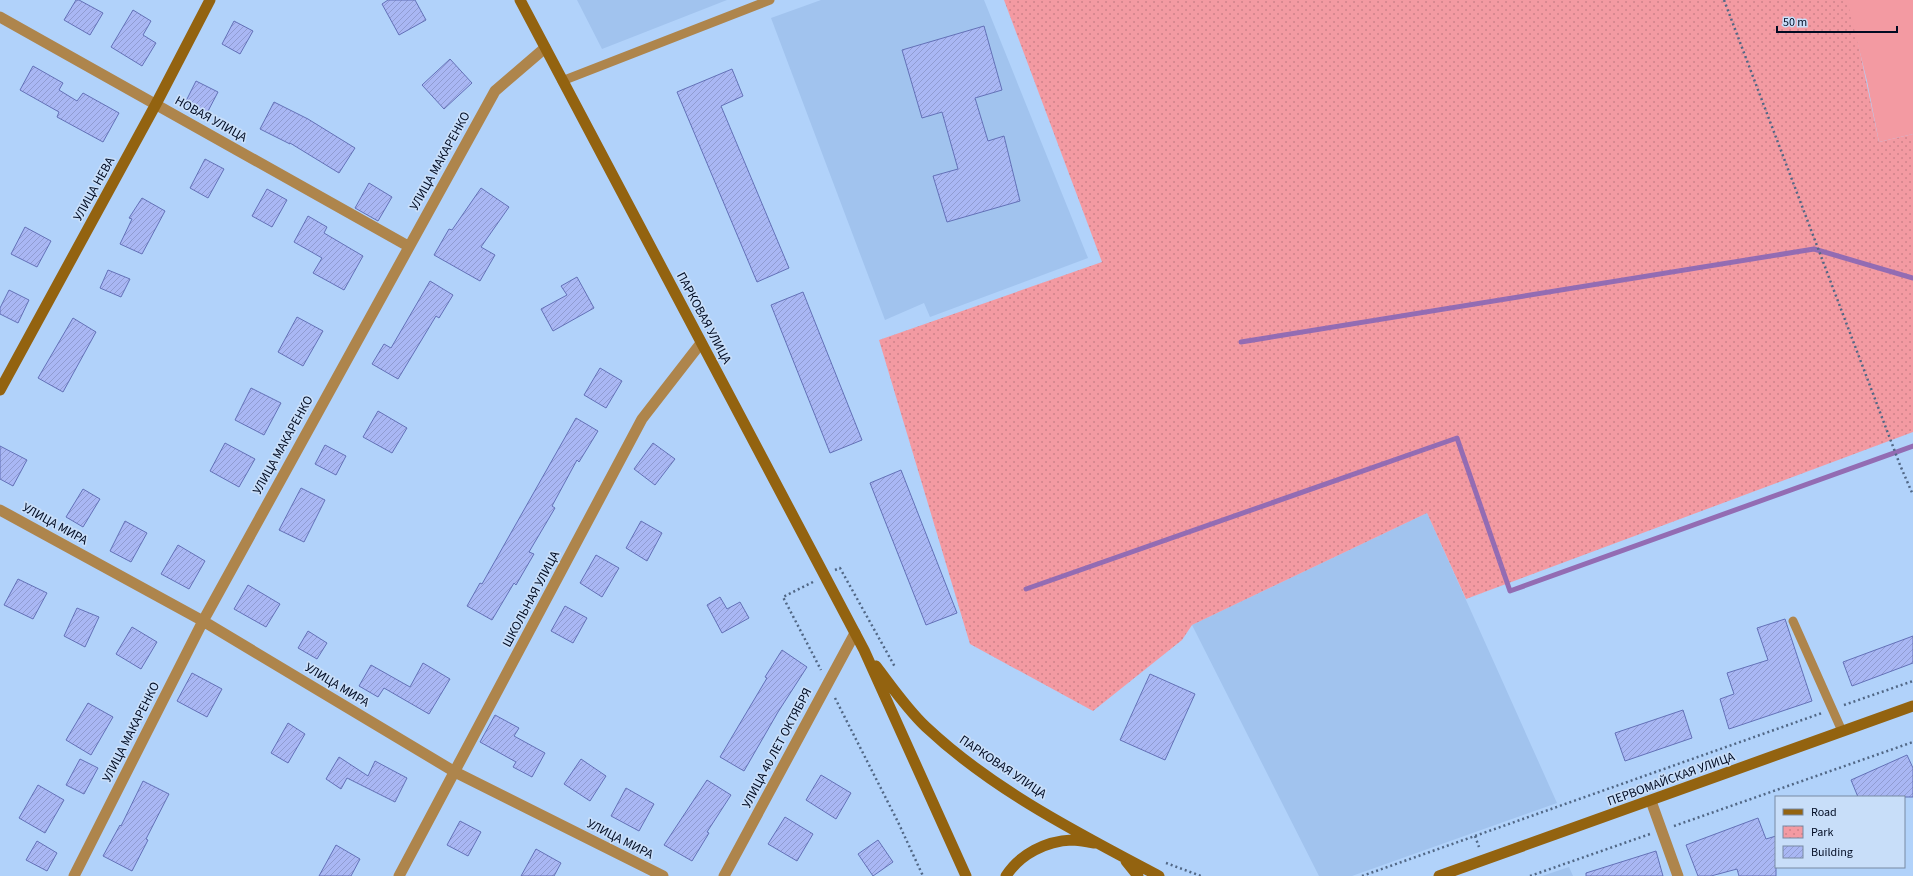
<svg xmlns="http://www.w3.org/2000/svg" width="1913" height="876" viewBox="0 0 1913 876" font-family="'Source Sans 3',sans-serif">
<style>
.built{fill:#a1c3ee}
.park{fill:url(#park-dots)}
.garden{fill:#f39aa2}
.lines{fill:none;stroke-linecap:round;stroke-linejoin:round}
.stream{stroke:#936cb3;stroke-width:5}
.building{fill:url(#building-hatch);stroke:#6371b7}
.path{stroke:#516785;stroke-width:2.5;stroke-dasharray:2 3;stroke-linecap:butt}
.service{stroke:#ae854c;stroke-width:9}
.minor{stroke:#ae854c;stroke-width:11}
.secondary{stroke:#936310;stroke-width:11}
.labels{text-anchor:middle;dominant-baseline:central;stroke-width:3.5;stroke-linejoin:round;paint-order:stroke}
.street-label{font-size:13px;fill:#000b22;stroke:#c8def9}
</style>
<defs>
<pattern id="park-dots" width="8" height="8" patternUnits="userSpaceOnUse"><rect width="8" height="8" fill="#f39aa2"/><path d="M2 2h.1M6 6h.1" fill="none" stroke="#cf838b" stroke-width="1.8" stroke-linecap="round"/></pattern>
<pattern id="building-hatch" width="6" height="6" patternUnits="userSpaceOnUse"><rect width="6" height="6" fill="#a9b7f4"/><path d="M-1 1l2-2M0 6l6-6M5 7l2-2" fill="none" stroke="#909cd1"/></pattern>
</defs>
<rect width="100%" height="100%" fill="#b1d2fa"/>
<path class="built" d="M577,0H727L602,49Z
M821,0H984L1088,258L930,317L924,303L885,320L771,18Z
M1427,513L1557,803L1352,876H1319L1192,625Z
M1569,867L1573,876H1542Z"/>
<path class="park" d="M1004,0H1849L1879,142L1913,134V432L1466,599L1427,513L1192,625L1182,640L1093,711L970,644L879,340L1102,262Z"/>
<path class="garden" d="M1847,0H1913V134L1879,142L1867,81Z"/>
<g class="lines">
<path class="stream" d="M1241,342L1814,249L1913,278
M1026,589L1457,438L1510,591L1913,446"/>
</g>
<path class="building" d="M76,0H79L103,13L90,35L64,20Z
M388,0H415L426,20L399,35L382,4Z
M133,10L151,21L143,35L156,43L142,66L111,47Z
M234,21L253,31L240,54L222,44Z
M984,26L1002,90L975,98L988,141L1004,136L1020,201L947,222L933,176L958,169L942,112L922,118L902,50Z
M450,59L472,83L444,109L422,85Z
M33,66L63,83L59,90L77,101L83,93L119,113L103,142L57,117L59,112L20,90Z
M732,69L743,96L721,106L789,268L757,282L677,92Z
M196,81L218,92L206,115L185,103Z
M274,102L308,119L355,148L339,173L290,143V144L260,129Z
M205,159L224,169L208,198L190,188Z
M369,183L392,197L378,221L355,208Z
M481,188L509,207L481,247L495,255L480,281L434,255L449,229L452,230Z
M267,189L287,200L272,227L252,216Z
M142,198L165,211L142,254L120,244L132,219L129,218Z
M308,216L327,227L324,233L363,256L344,290L313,273L322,258L294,242Z
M25,227L51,241L37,267L11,254Z
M108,270L130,279L121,297L100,288Z
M577,277L594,308L553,331L541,309L567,295L561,286Z
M430,281L453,295L439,318L436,316L398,379L372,364L384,344L391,348Z
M9,290L29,300L18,323L0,314V308Z
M803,292L862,440L830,453L771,305Z
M297,317L323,331L303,366L278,352Z
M73,318L96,332L63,392L38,378Z
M600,368L622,381L606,408L584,395Z
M251,388L281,403L264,435L235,420Z
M378,411L407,428L392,453L363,437Z
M576,418L598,431L579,462L577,460L552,506L555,508L529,552L534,554L516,585L514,583L492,620L467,606L480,583L482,584Z
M225,443L255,459L239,487L210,471Z
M653,443L675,459L655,485L634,469Z
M325,445L346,456L336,475L315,464Z
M0,446L27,460L13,486L0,479Z
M901,470L957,613L926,625L870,483Z
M301,488L325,500L304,542L279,530Z
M83,489L100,499L83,527L66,517Z
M125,521L147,533L131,562L110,551Z
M641,521L662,533L647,561L626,548Z
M178,545L205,561L189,589L161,574Z
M596,555L619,568L602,597L580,583Z
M18,579L47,593L33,619L4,605Z
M248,585L280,604L266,627L234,609Z
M720,597L727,609L740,602L749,618L722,633L707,605Z
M565,606L587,618L573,643L551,631Z
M77,608L99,617L85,647L64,636Z
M1785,619L1812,701L1729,729L1720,699L1734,694L1727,673L1768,660L1757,628Z
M132,627L157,642L141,669L116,654Z
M308,631L327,643L317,659L298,648Z
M1913,636V663L1852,686L1843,662Z
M782,650L807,667L778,712L744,771L720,757L767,678L765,677Z
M423,663L450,679L429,714L384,688L378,697L359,686L371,665L410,687Z
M192,673L222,689L207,717L177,701Z
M1150,674L1195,694L1165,760L1120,740Z
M88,703L113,717L91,755L66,740Z
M1683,710L1692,738L1625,761L1615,733Z
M495,715L519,728L514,736L545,753L532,777L513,767L516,762L480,742Z
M288,723L305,734L288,763L271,753Z
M1907,755L1913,768V797H1858L1851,780Z
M339,757L368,776L375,761L407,778L395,802L347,778L341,789L326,779Z
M80,759L98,768L84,794L66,785Z
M581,759L606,776L590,801L564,784Z
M821,775L851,793L836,819L806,800Z
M707,780L731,795L707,832L709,833L692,861L664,845Z
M143,781L169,794L146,839L148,840L132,871L103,856L120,825L121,826Z
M38,785L64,800L45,833L19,818Z
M626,788L654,804L639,831L611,816Z
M785,817L813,834L797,861L768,844Z
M1758,818L1766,839L1776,836V876H1739L1737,869L1711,876H1698L1686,845Z
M460,821L481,832L468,856L447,845Z
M878,840L893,862L873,876L858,854Z
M37,841L57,853L47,871L26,860Z
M336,845L360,859L351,876H319Z
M536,849L561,863L554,876H521Z
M1656,851L1663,876H1586V873Z"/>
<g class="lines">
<path class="path" d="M1724,0L1900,465L1913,495
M835,570L840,568L895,667
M813,582L783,597L821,670
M835,698L898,822L923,876
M1844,705L1913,681
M1674,826L1913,742
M1475,836L1479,847
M1166,863L1201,876
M1362,876L1822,713
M1530,876L1650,834"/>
<path class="service" d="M562,81L770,0
M1793,621L1842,731"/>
<path class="minor" d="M0,17L408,246
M0,510L203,621L455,772L663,876
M1651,801L1678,876
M74,876L203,621L495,91L545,48
M399,876L642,419L701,343
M724,876L855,633"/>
<path class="secondary" d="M520,0L864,650L966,876
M0,390L156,104L210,0
M876,666C892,687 907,709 926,727C993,790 1078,833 1159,876
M1126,861L1138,876
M1006,876C1020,854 1046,841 1072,840C1079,840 1087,842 1094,843
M1439,876L1913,706"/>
</g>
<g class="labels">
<g class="street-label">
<text transform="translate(211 119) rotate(29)">НОВАЯ УЛИЦА</text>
<text transform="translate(440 161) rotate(-61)">УЛИЦА МАКАРЕНКО</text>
<text transform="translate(94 189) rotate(-61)">УЛИЦА НЕВА</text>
<text transform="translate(704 318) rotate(62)">ПАРКОВАЯ УЛИЦА</text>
<text transform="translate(283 445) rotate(-61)">УЛИЦА МАКАРЕНКО</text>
<text transform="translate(55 524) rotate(29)">УЛИЦА МИРА</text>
<text transform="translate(531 599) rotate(-62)">ШКОЛЬНАЯ УЛИЦА</text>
<text transform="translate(337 685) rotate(31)">УЛИЦА МИРА</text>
<text transform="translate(131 732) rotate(-63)">УЛИЦА МАКАРЕНКО</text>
<text transform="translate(777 748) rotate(-62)">УЛИЦА 40 ЛЕТ ОКТЯБРЯ</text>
<text transform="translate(1003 767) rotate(34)">ПАРКОВАЯ УЛИЦА</text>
<text transform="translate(1671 779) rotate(-20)">ПЕРВОМАЙСКАЯ УЛИЦА</text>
<text transform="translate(620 839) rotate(27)">УЛИЦА МИРА</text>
</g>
</g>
<rect x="1775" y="796" width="130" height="72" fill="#c8def9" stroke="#788aa3"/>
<rect x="1783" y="809" width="20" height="6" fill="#936310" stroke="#788aa3"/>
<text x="1811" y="816" font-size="12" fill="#000b22">Road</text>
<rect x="1783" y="826" width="20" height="12" fill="url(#park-dots)" stroke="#788aa3"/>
<text x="1811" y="836" font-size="12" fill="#000b22">Park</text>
<rect x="1783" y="846" width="20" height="12" fill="url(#building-hatch)" stroke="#788aa3"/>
<text x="1811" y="856" font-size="12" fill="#000b22">Building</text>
<path d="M1777 26v6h120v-6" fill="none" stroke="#000b22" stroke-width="2"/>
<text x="1783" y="26" font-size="12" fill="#000b22" stroke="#c8def9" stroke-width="3" paint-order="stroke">50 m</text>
</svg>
